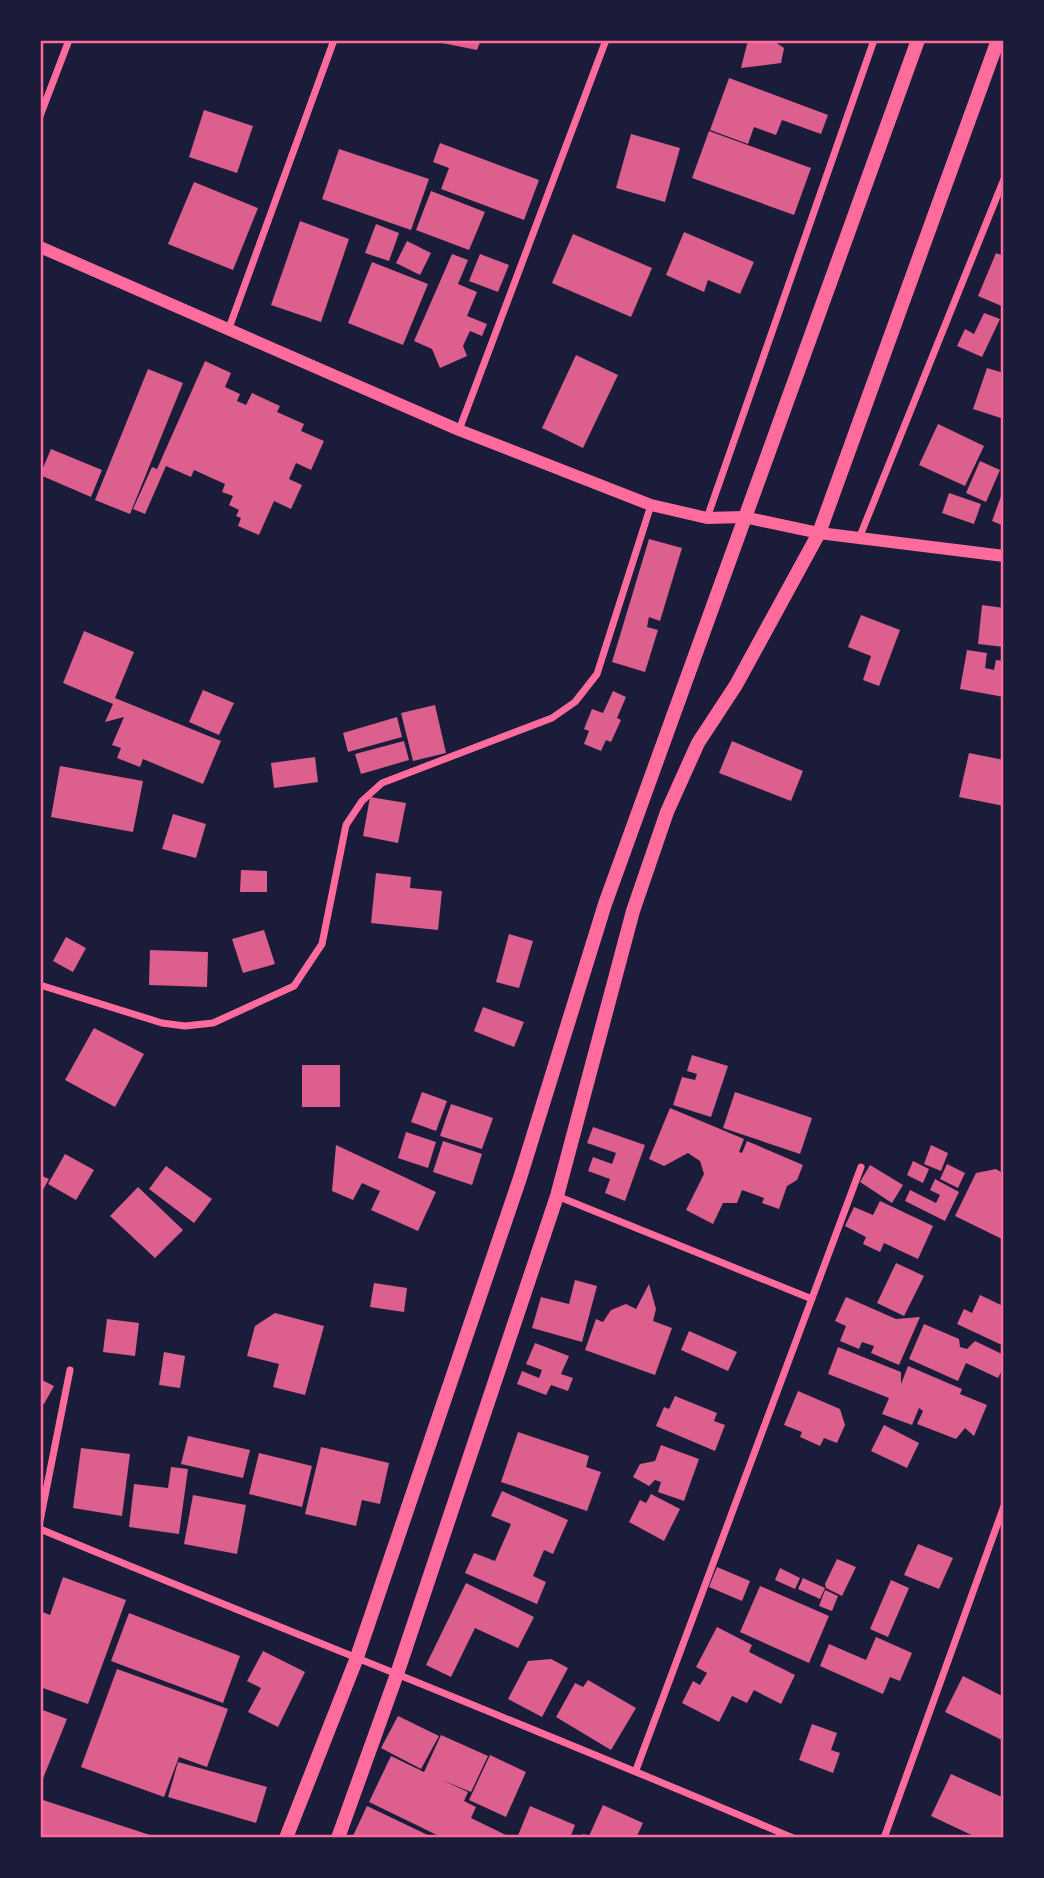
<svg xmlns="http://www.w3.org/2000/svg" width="1044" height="1878" viewBox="0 0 1044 1878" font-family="'Titillium Web',sans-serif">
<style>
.building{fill:#dd5f8e}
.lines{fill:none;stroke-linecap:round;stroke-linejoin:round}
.minor{stroke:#ff6b9d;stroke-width:7}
.tertiary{stroke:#ff6b9d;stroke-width:12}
.secondary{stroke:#ff6b9d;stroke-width:14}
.neatline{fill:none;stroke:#ff6b9d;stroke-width:2.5}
</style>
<rect width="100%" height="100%" fill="#1b1b3a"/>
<path class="building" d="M427,40H481L477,50Z
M748,40H772L784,48L781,63L741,68Z
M729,78L828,115L821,134L782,120L776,135L754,127L748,144L710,130Z
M204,110L253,126L237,173L189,157Z
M709,131L811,168L794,215L692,178Z
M631,134L680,148L665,202L616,188Z
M440,143L539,180L524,220L441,189L449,168L433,162Z
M339,149L429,179L411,230L322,199Z
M194,182L258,208L233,270L168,244Z
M431,191L485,212L469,250L416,230Z
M300,221L349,239L321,322L271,305Z
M376,224L399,233L389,261L365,253Z
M684,232L754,262L740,294L708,280L704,292L666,275Z
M573,234L652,268L631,317L552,283Z
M407,241L431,253L420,275L396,263Z
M996,253L1004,256V307L978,296Z
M452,254L468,260L458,284L477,292L467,316L487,324L482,336L470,331L463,346L467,356L440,368L432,349L414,341Z
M480,254L509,265L498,292L469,281Z
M372,262L428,284L403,345L348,323Z
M984,313L1000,319L982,357L957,346L965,329L974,334Z
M576,355L618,375L583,448L542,428Z
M205,361L231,373L225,387L240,394L237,401L246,405L252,393L280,406L277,412L304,424L301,431L324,441L311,470L296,463L289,479L302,485L291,509L274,501L259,535L238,526L241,518L236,516L239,510L229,505L233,496L222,492L225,484L194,470L191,477L166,466L145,514L133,509L152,467L157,469Z
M987,368L1004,373V419L973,409Z
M148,369L183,383L130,514L95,500Z
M938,424L984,446L965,486L919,465Z
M51,449L102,470L91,497L40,475Z
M980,461L1000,470L986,502L966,493Z
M1003,491H1004V526L992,521Z
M949,493L981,504L974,524L942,513Z
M649,539L682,548L660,621L649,617L647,627L658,630L645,672L612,662Z
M982,605L1004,608V647L978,644Z
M861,615L900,630L879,686L863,680L871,656L848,647Z
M84,631L134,652L115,698L221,741L203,784L143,759L140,767L117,758L121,748L112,745L124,717L105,722L113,704L63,683Z
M967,650L987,653L985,668L994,670L996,660L1004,661V697L960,689Z
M203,690L234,703L219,735L189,722Z
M613,691L626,697L617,718L621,720L611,742L606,740L601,751L584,744L589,731L584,729L592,709L603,713Z
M435,705L446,753L413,761L401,713Z
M397,717L402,737L348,752L343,733Z
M404,741L409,760L361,774L355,754Z
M732,741L803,771L791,801L719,773Z
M969,753L1004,760V806L959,797Z
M315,757L318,782L274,788L271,763Z
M60,766L143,781L133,832L51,817Z
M370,797L406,803L398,843L363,836Z
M173,814L206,824L196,858L162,849Z
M241,870L267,871V892H240Z
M376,873L411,877L410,888L442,891L438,930L371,923Z
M264,930L275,964L243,973L232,939Z
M509,934L533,941L519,988L496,982Z
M66,937L86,948L73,972L53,961Z
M150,950L208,952L207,987L149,985Z
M483,1007L524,1022L514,1047L474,1031Z
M94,1028L144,1054L115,1107L65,1080Z
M692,1055L728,1066L711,1117L673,1105L682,1077L695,1080L697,1074L687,1071Z
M302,1065H340V1107H302Z
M422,1092L447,1101L436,1131L411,1122Z
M735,1092L812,1118L800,1154L723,1128Z
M451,1104L493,1118L482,1149L440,1136Z
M670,1108L744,1139L739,1152L742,1153L747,1141L803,1165L797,1180L787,1186L779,1209L762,1203L764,1198L742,1190L737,1203H723L713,1224L686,1210L704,1174L700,1161L688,1153L664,1166L649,1159Z
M593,1127L645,1145L625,1201L605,1193L610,1179L588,1171L593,1157L612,1164L616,1153L587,1143Z
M406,1132L436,1142L428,1168L398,1158Z
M443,1141L482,1154L472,1185L433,1172Z
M336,1145L436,1192L418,1231L371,1210L380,1191L362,1183L353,1200L332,1191Z
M931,1145L948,1153L941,1171L924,1164Z
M65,1154L94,1170L76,1200L48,1184Z
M913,1161L929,1169L923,1183L907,1175Z
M947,1164L965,1173L958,1188L940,1179Z
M870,1165L903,1185L892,1203L860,1182Z
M166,1166L212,1199L194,1223L149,1189Z
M996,1169L1004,1174V1240L955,1216L976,1173Z
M40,1175L49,1179L40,1195Z
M935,1179L959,1192L945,1221L905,1201L910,1190L936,1203L940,1195L930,1190Z
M138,1187L183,1230L155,1258L110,1216Z
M880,1201L933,1226L918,1259L884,1243L880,1252L863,1244L866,1237L845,1226L854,1207L873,1215Z
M896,1263L924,1276L904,1316L877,1303Z
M575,1280L597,1286L582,1342L532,1328L541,1297L569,1304Z
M374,1283L407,1288L404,1312L370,1307Z
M649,1284L656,1309L653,1321L672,1328L655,1375L585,1350L596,1319L603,1322L611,1310L626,1304L636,1309Z
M980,1295L1001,1305L1004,1346L957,1324L964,1309L972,1313Z
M846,1297L896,1319L920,1317L899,1365L871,1353L874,1346L862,1342L859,1349L840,1341L846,1326L835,1321Z
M275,1313L324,1326L305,1395L273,1387L279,1364L247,1356L255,1326Z
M107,1319L139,1323L135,1356L103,1352Z
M924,1324L959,1339L960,1347L967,1349L975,1341L1004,1355V1366L998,1378L966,1363L958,1381L909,1359Z
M689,1331L737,1352L728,1371L681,1350Z
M535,1343L569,1356L561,1374L573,1378L568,1391L551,1385L546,1395L517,1384L522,1371L539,1378L542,1370L526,1364Z
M838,1347L901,1372V1384L908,1366L962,1389L960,1394L987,1405L974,1436L965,1428L956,1439L917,1424L923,1411L919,1408L912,1425L882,1414L889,1398L828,1374Z
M164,1352L185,1356L180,1388L159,1385Z
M40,1379L54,1386L44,1404L40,1402Z
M798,1391L840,1409L845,1425L837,1443L824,1438L820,1446L800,1437L802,1432L784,1425Z
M675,1396L717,1413L714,1421L725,1425L715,1451L656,1426L664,1407L669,1409Z
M884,1425L919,1443L907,1468L871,1451Z
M518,1432L589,1456L586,1467L601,1472L587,1511L501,1482Z
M188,1436L250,1450L243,1478L181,1464Z
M661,1445L699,1459L684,1501L658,1492L661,1482L655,1480L649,1486L633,1477L640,1464L655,1461Z
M321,1447L389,1463L380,1504L362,1500L356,1526L305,1514Z
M81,1448L130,1454L122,1516L73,1508Z
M259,1453L312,1466L302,1507L249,1494Z
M171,1467L188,1469L179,1534L129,1527L134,1484L168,1488Z
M502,1491L568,1520L553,1554L544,1550L533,1576L546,1582L537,1604L465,1573L474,1553L495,1561L511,1524L491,1516Z
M651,1494L680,1509L664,1541L629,1522L640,1500L646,1503Z
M193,1495L246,1505L237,1554L184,1544Z
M918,1544L953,1558L939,1589L904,1575Z
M837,1559L856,1567L842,1596L826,1588L825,1584Z
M717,1567L750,1581L742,1601L709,1587Z
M780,1568L800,1578L795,1589L775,1580Z
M63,1577L126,1600L88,1704L40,1687V1611L50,1615Z
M803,1578L825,1588L820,1599L798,1589Z
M891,1580L909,1588L888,1637L870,1629Z
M466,1583L534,1617L518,1648L475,1628L451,1677L426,1665Z
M760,1586L829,1616L809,1663L740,1632Z
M825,1590L838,1596L832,1611L819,1606Z
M129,1613L240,1656L223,1703L111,1661Z
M717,1627L752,1645L749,1652L795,1675L781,1704L754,1690L747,1703L732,1696L719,1722L682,1703L693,1681L700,1685L707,1673L696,1667Z
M876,1637L912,1653L900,1681L890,1677L883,1694L820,1666L829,1644L866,1660Z
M263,1651L305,1672L278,1727L248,1712L261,1688L247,1681Z
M551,1659L568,1668L542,1717L508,1699L528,1661Z
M117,1669L228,1709L207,1767L179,1757L164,1797L81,1767Z
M963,1676L1004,1697V1741L945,1712Z
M588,1680L636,1708L611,1750L556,1717L575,1683L583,1687Z
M40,1709L67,1719L40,1786Z
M398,1716L439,1736L421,1769L381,1748Z
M812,1724L837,1733L831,1750L840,1753L833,1773L799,1760Z
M441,1735L488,1756L471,1792L442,1780L468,1792L464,1801L476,1807L471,1818L512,1838H443L369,1802L391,1756L424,1772Z
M490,1755L526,1772L506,1817L469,1800Z
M178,1762L267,1787L256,1823L168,1797Z
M951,1774L1004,1798V1838H978L931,1816Z
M40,1799L156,1837L155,1838H40Z
M603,1805L643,1823L636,1838H581L583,1834L589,1836Z
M367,1806L434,1838H352Z
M530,1806L575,1825L570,1838H517Z"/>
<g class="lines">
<path class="minor" d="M40,116L69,40
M229,328L334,40
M459,430L606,40
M707,518L874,40
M860,536L1004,179
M40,985L162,1023L185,1026L213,1023L294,986L322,944L346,825L362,801L382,783L552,718L575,702L597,674L651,505
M557,1196L812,1299
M40,1521L70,1370
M40,1529C291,1633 544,1731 793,1838
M636,1770L861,1167
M884,1838L1004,1506"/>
<path class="tertiary" d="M40,247L459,430L651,505L707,518L744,517L819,533L1004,556"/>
<path class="secondary" d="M286,1838L356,1660L520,1178L605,904L918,40
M338,1838L397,1674L557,1196L633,911L667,812L698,743L736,685L819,533L998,40"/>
</g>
<rect width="1044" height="1878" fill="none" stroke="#1b1b3a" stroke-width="84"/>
<rect x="42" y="42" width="960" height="1794" class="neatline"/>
</svg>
